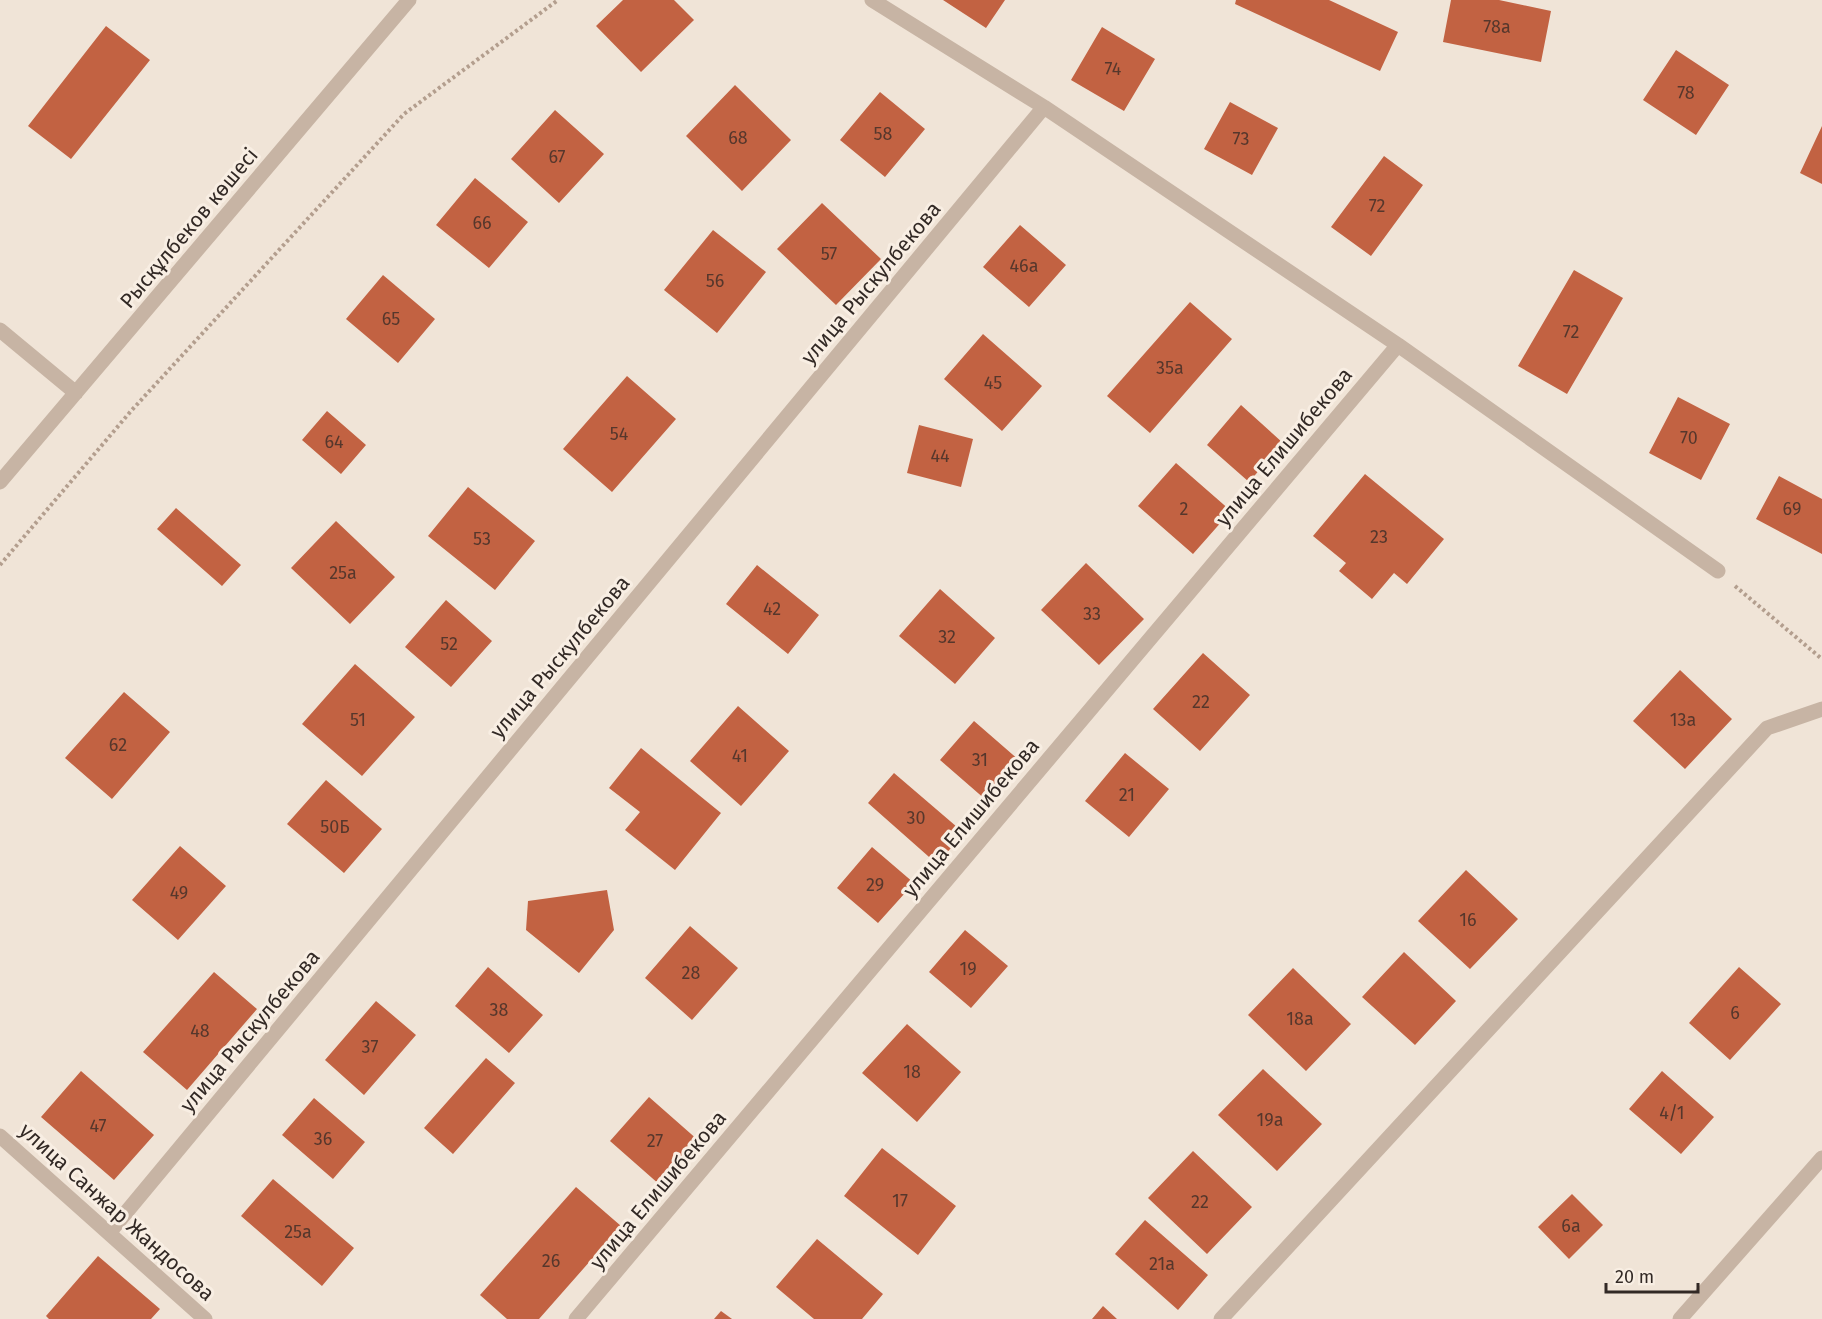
<svg xmlns="http://www.w3.org/2000/svg" width="1822" height="1319" viewBox="0 0 1822 1319" font-family="'Fira Sans',sans-serif">
<style>
.building{fill:#c26242}
.lines{fill:none;stroke-linecap:round;stroke-linejoin:round}
.path{stroke:#b39e8e;stroke-width:4;stroke-dasharray:3 3;stroke-linecap:butt}
.minor{stroke:#c7b4a4;stroke-width:15}
.labels{text-anchor:middle;dominant-baseline:central;stroke-width:6;stroke-linejoin:round;paint-order:stroke}
.number-label{font-size:18px;fill:#56372c}
.street-label{font-size:21px;fill:#322925;stroke:#f8eee3}
</style>
<rect width="100%" height="100%" fill="#f0e4d7"/>
<path class="building" d="M623,0H674L694,20L641,72L596,26Z
M943,0H1005L986,28Z
M1236,0H1329L1398,32L1380,71L1235,4Z
M1451,0H1499L1551,11L1541,62L1443,42Z
M106,26L150,60L71,159L28,126Z
M1102,27L1155,59L1124,111L1071,80Z
M1676,50L1729,85L1696,135L1643,100Z
M735,85L791,140L742,191L686,136Z
M880,92L925,129L885,177L840,140Z
M1230,102L1278,128L1252,175L1204,149Z
M555,110L604,154L559,203L511,159Z
M1822,126V184L1800,173Z
M1384,156L1423,185L1371,256L1331,227Z
M475,178L528,222L489,268L436,225Z
M822,203L881,259L836,305L777,249Z
M1020,225L1066,265L1029,307L983,267Z
M713,230L766,272L717,333L664,290Z
M1574,270L1623,298L1567,394L1518,366Z
M383,275L435,319L398,363L346,319Z
M1190,302L1232,339L1150,433L1107,396Z
M983,334L1042,386L1002,431L944,379Z
M627,376L676,419L612,492L563,449Z
M1678,397L1730,424L1701,480L1649,453Z
M1241,405L1283,443L1249,482L1207,445Z
M327,411L366,445L341,474L302,440Z
M919,425L973,439L961,487L907,473Z
M1176,463L1231,511L1193,554L1138,506Z
M1365,474L1444,539L1407,584L1394,573L1372,599L1339,571L1346,563L1313,536Z
M1779,476L1822,499V554L1756,519Z
M468,487L535,541L495,590L428,536Z
M176,508L241,565L222,586L157,529Z
M336,521L395,577L350,624L291,568Z
M1086,563L1144,619L1099,665L1041,610Z
M757,565L819,615L788,654L726,604Z
M940,589L995,638L955,684L899,636Z
M446,600L492,641L451,687L405,647Z
M1203,653L1250,695L1200,751L1153,709Z
M355,664L415,717L362,776L302,724Z
M1680,670L1732,719L1685,769L1633,721Z
M124,692L170,732L112,799L65,758Z
M738,706L789,751L741,806L690,761Z
M974,721L1020,761L986,800L940,760Z
M641,748L721,813L675,870L625,830L640,812L609,788Z
M1125,753L1169,789L1129,837L1085,801Z
M894,773L964,833L937,864L868,803Z
M326,780L382,829L344,873L287,824Z
M180,846L226,886L178,940L132,900Z
M872,847L914,883L878,923L837,888Z
M1466,870L1518,919L1470,969L1418,921Z
M607,890L614,930L579,973L526,930L528,901Z
M690,926L738,968L692,1020L645,978Z
M965,930L1008,966L971,1008L929,972Z
M1404,952L1456,1001L1415,1045L1362,997Z
M488,967L543,1015L509,1053L455,1006Z
M1739,967L1781,1004L1730,1060L1689,1023Z
M1293,968L1351,1024L1306,1071L1248,1015Z
M214,972L257,1009L187,1090L143,1052Z
M376,1001L416,1035L364,1095L325,1060Z
M907,1024L961,1072L917,1122L862,1073Z
M486,1058L515,1083L453,1154L424,1128Z
M1263,1069L1322,1124L1277,1171L1218,1115Z
M81,1071L154,1135L114,1180L41,1117Z
M1662,1071L1714,1117L1681,1154L1629,1109Z
M649,1097L699,1141L660,1185L610,1141Z
M314,1098L365,1142L333,1179L282,1135Z
M882,1148L956,1206L918,1255L844,1196Z
M1193,1151L1252,1207L1207,1254L1148,1198Z
M273,1179L354,1248L322,1286L241,1216Z
M576,1187L621,1226L539,1319H507L480,1295Z
M1572,1194L1603,1225L1569,1259L1538,1227Z
M1145,1220L1208,1275L1178,1310L1115,1254Z
M817,1239L883,1294L862,1319H814L776,1287Z
M98,1256L160,1309L151,1319H49L46,1316Z
M1103,1306L1117,1319H1092Z
M721,1311L732,1319H714Z"/>
<g class="lines">
<path class="path" d="M0,565L131,411L404,114L558,0
M1735,586L1822,659"/>
<path class="minor" d="M872,0L1044,107L1398,345L1718,571
M0,330L76,393
M0,482L409,0
M0,1136L205,1319
M109,1233L1044,107
M576,1319L1398,345
M1221,1319L1767,728L1822,709
M1680,1319L1822,1158"/>
</g>
<g class="labels">
<g class="number-label">
<text x="1497" y="27">78а</text>
<text x="1113" y="69">74</text>
<text x="1686" y="93">78</text>
<text x="883" y="134">58</text>
<text x="738" y="138">68</text>
<text x="1241" y="139">73</text>
<text x="557" y="157">67</text>
<text x="1377" y="206">72</text>
<text x="482" y="223">66</text>
<text x="829" y="254">57</text>
<text x="1024" y="266">46а</text>
<text x="715" y="281">56</text>
<text x="391" y="319">65</text>
<text x="1571" y="332">72</text>
<text x="1170" y="368">35а</text>
<text x="993" y="383">45</text>
<text x="619" y="434">54</text>
<text x="1689" y="438">70</text>
<text x="334" y="442">64</text>
<text x="940" y="456">44</text>
<text x="1184" y="509">2</text>
<text x="1792" y="509">69</text>
<text x="1379" y="537">23</text>
<text x="482" y="539">53</text>
<text x="343" y="573">25а</text>
<text x="772" y="609">42</text>
<text x="1092" y="614">33</text>
<text x="947" y="637">32</text>
<text x="449" y="644">52</text>
<text x="1201" y="702">22</text>
<text x="358" y="720">51</text>
<text x="1683" y="720">13а</text>
<text x="118" y="745">62</text>
<text x="740" y="756">41</text>
<text x="980" y="760">31</text>
<text x="1127" y="795">21</text>
<text x="916" y="818">30</text>
<text x="335" y="827">50Б</text>
<text x="875" y="885">29</text>
<text x="179" y="893">49</text>
<text x="1468" y="920">16</text>
<text x="968" y="969">19</text>
<text x="691" y="973">28</text>
<text x="499" y="1010">38</text>
<text x="1735" y="1013">6</text>
<text x="1300" y="1019">18а</text>
<text x="200" y="1031">48</text>
<text x="370" y="1047">37</text>
<text x="912" y="1072">18</text>
<text x="1672" y="1113">4/1</text>
<text x="1270" y="1120">19а</text>
<text x="98" y="1126">47</text>
<text x="323" y="1139">36</text>
<text x="655" y="1141">27</text>
<text x="900" y="1201">17</text>
<text x="1200" y="1202">22</text>
<text x="1571" y="1226">6а</text>
<text x="298" y="1232">25а</text>
<text x="551" y="1261">26</text>
<text x="1162" y="1264">21а</text>
</g>
<g class="street-label">
<text transform="translate(189 228) rotate(-50)">Рысқұлбеков көшесі</text>
<text transform="translate(871 283) rotate(-50)">улица Рыскулбекова</text>
<text transform="translate(1284 447) rotate(-50)">улица Елишибекова</text>
<text transform="translate(560 657) rotate(-50)">улица Рыскулбекова</text>
<text transform="translate(971 818) rotate(-50)">улица Елишибекова</text>
<text transform="translate(250 1031) rotate(-50)">улица Рыскулбекова</text>
<text transform="translate(658 1190) rotate(-50)">улица Елишибекова</text>
<text transform="translate(117 1212) rotate(42)">улица Санжар Жандосова</text>
</g>
</g>
<path d="M1606 1283v9h92v-9" fill="none" stroke="#322925" stroke-width="3"/>
<text x="1615" y="1283" font-size="18" fill="#322925" stroke="#f8eee3" stroke-width="4.5" paint-order="stroke">20 m</text>
</svg>
